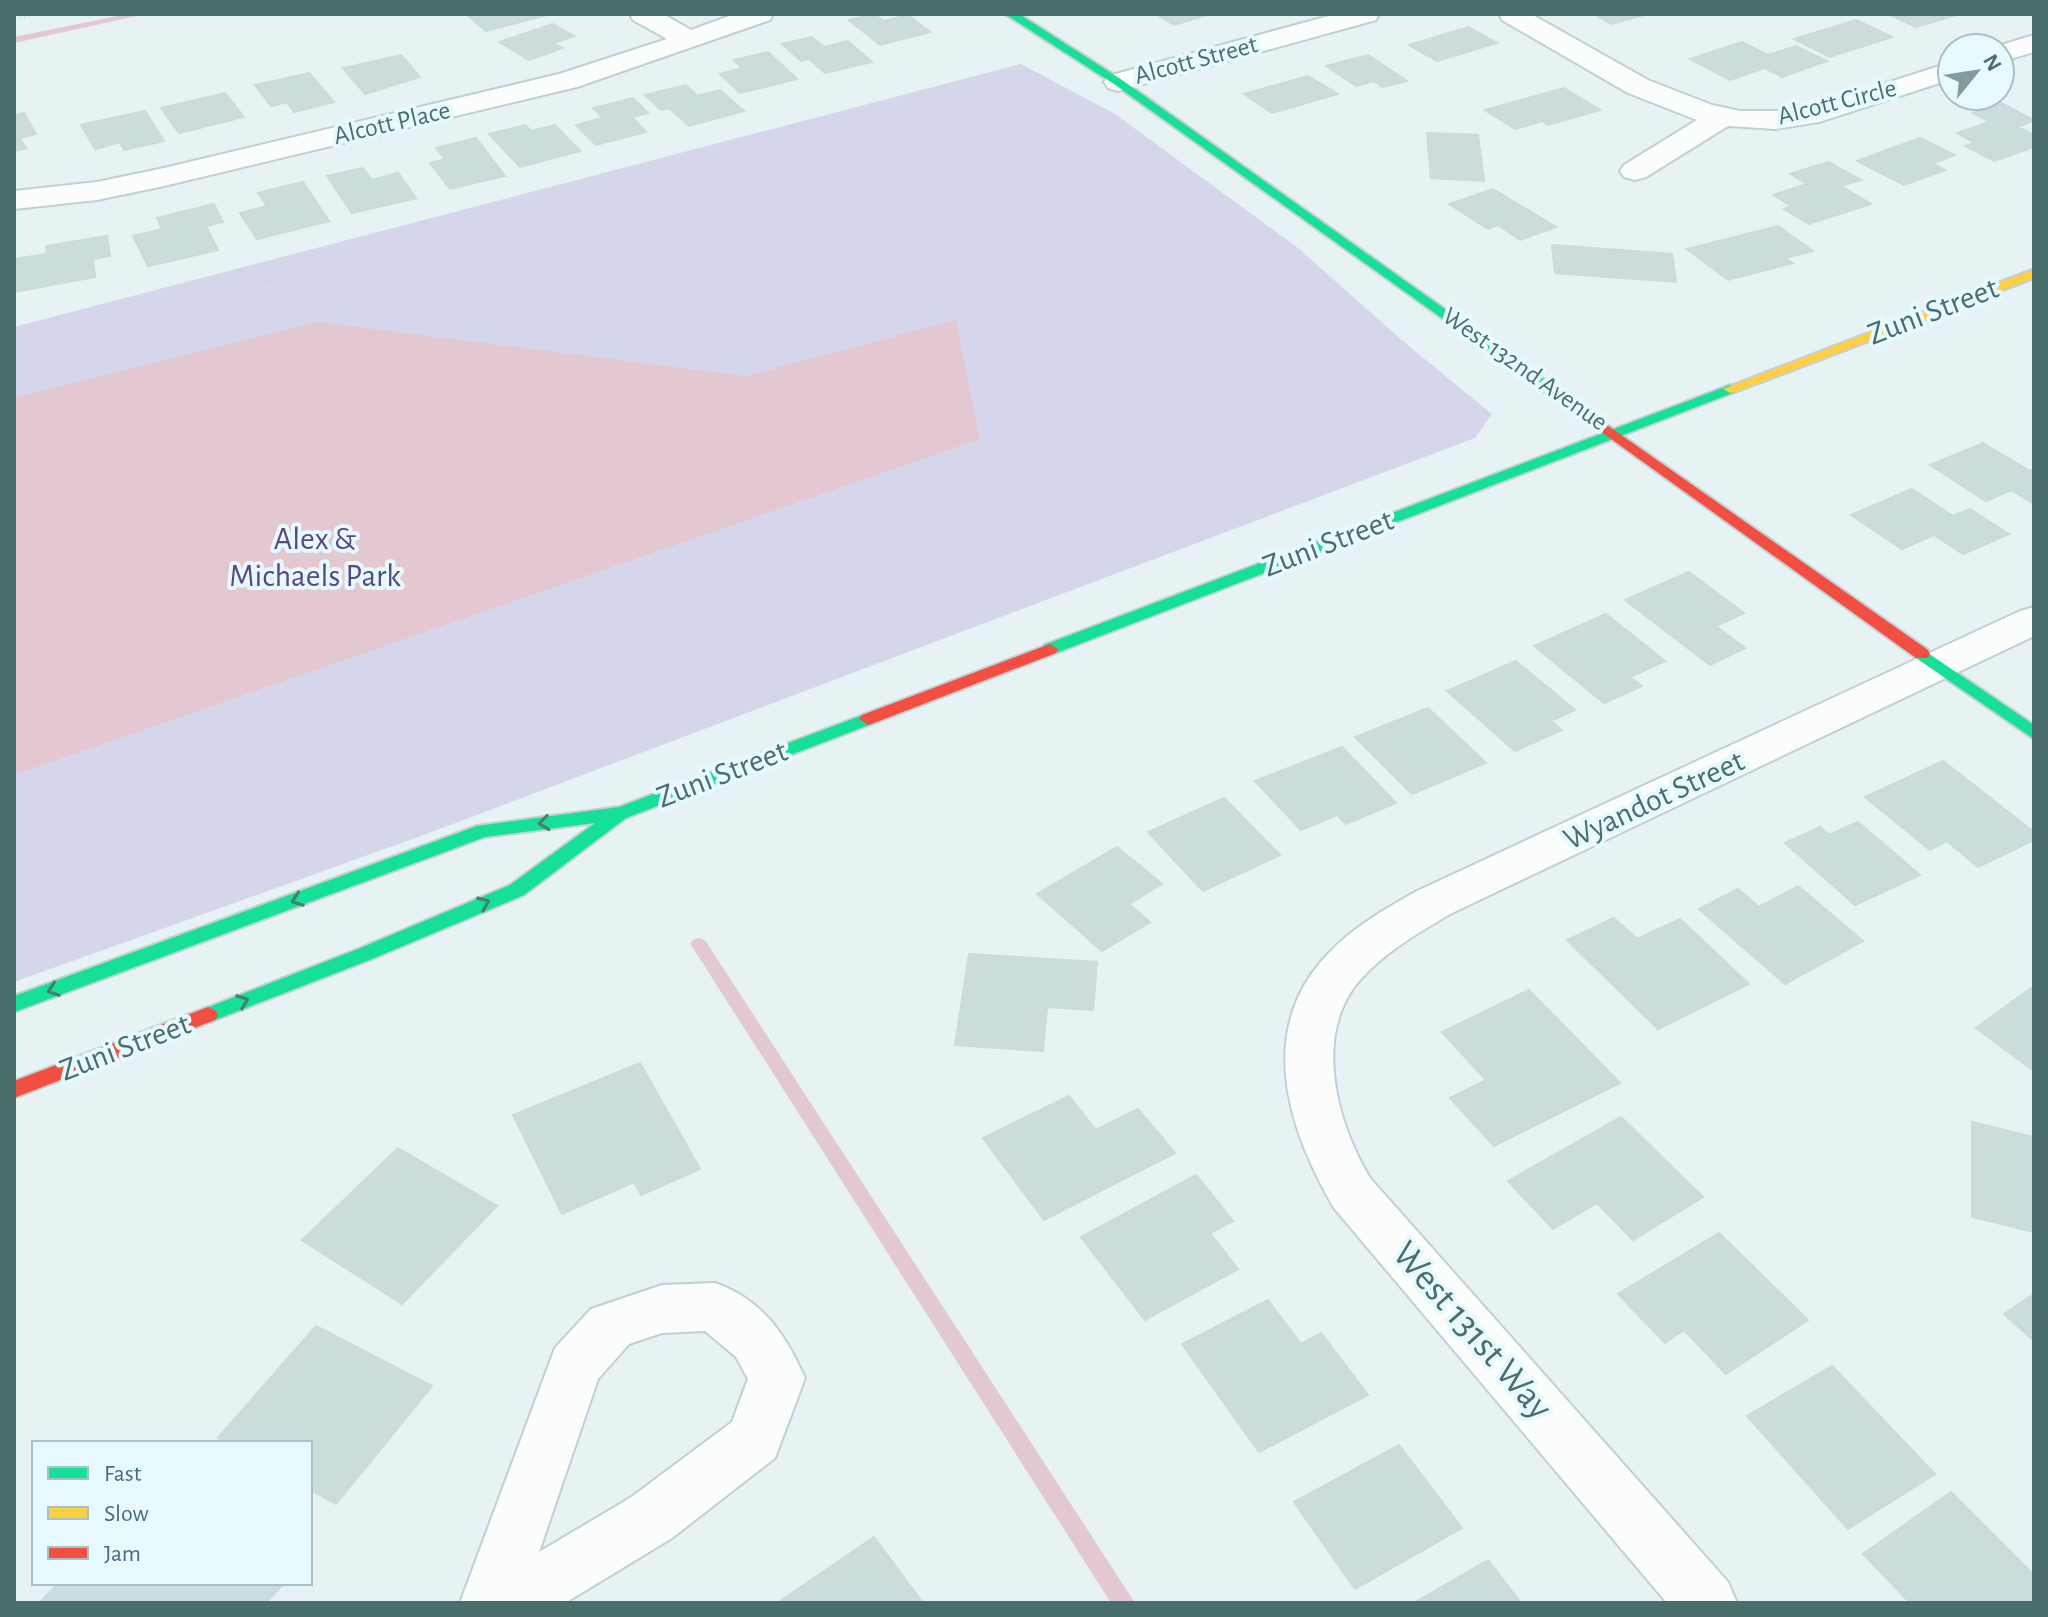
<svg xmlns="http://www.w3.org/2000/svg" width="2048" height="1617" viewBox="0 0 2048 1617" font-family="'Alegreya Sans',sans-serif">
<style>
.green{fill:#d5d6ec}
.water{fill:#e3c8d1}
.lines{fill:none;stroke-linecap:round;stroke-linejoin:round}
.stream{fill:#e3c8d1;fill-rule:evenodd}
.building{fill:#ccdcdd;stroke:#c9dbdc;stroke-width:2}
.street-casing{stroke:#c2cfd0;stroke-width:4}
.fast-casing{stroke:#c4d0d2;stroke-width:4}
.slow-casing{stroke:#c4d0d2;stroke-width:4}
.jam-casing{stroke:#c4d0d2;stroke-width:4}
.path{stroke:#c6d3d3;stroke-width:3;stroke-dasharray:1 4;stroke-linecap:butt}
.street{fill:#fbfdfd;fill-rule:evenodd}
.fast{fill:#16e098;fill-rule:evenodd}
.slow{fill:#ffcf43;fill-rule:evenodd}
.jam{fill:#f24e42;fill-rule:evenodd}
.oneway{stroke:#418073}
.labels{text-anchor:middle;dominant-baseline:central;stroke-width:8;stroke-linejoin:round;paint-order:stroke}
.far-street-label{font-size:26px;fill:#496f6d;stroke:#e6f9fe}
.street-label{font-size:32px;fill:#496f6d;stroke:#e6f9fe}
.park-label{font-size:32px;fill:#584880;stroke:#e6f9fe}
.near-street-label{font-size:38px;fill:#496f6d;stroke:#e6f9fe}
</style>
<rect width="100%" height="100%" fill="#e6f2f4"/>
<path class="green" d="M1021,64L1115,114L1298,248L1404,342L1492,414L1475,438L421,836L14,982V327Z"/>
<path class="water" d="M956,320L980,439L14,775V398L318,322L746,376Z"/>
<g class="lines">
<path class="stream" d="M127,14H146L14,43V37Z
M699,938L705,940L1135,1603H1111L693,948L690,944L693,940Z"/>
</g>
<path class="building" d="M466,14H546L547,15L486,31Z
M873,14L884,21L908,15L930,32L880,45L849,20Z
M1156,14H1210L1174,25Z
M1594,14H1647L1611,24Z
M1888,14H1959L1916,27Z
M1856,20L1892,37L1830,57L1794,39Z
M553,24L574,36L554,43L563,48L529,60L499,42Z
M1468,27L1497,43L1437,61L1409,45Z
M812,37L824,47L848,41L872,62L825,73L809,59L801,61L782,44Z
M1742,42L1768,55L1796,46L1827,61L1782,77L1765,68L1730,80L1690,59Z
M768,52L797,79L740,93L720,74L742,68L734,60Z
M401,55L420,77L365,94L343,68Z
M1368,55L1407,81L1382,87L1374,81L1356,86L1326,66Z
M309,73L334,102L294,112L287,102L271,106L255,85Z
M1308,76L1338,94L1272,113L1244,94Z
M686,85L697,96L720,90L744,111L689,126L669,108L661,110L645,95Z
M1564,88L1600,110L1548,125L1542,121L1515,129L1485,110Z
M225,93L244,117L179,133L161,108Z
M633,98L648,113L632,117L646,132L596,145L576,125L603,118L593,108Z
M2001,103L2034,120L2018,127L2034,135V147L1994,161L1965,146L1975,143L1957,133L1990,122L1973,113Z
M145,111L164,141L124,150L120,142L95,149L81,125Z
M24,113L36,134L20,138L26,148L14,151V116Z
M525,125L531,131L555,125L580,151L520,167L489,134Z
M1427,133L1478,135L1484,181L1431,178Z
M476,138L505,176L450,189L430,163L445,159L436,148Z
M1920,138L1955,155L1933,163L1945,170L1904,185L1857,161Z
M1828,162L1861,180L1841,186L1871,204L1809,224L1784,209L1792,206L1773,195L1807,184L1790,174Z
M363,168L372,180L398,173L416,198L352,213L327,176Z
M303,182L329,221L257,239L240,213L267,206L258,193Z
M1493,189L1556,227L1520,240L1498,225L1488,229L1449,204Z
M214,204L223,222L206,226L218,250L148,266L133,236L162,229L157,218Z
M1778,226L1813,251L1785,258L1793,263L1728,280L1687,249Z
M107,236L110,256L93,259L95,277L14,292V259L47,254L46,246Z
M1552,245L1672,254L1676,282L1555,273Z
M1983,443L2030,471L2034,469V504L2011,490L1986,501L1930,465Z
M1912,489L1953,516L1970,509L2009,534L1963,554L1934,535L1902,549L1851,515Z
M1689,572L1744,613L1716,626L1745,648L1710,665L1625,600Z
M1606,614L1665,661L1630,677L1642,686L1604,703L1534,646Z
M1516,661L1575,710L1551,721L1562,730L1515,751L1447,691Z
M1428,708L1486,763L1412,794L1355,737Z
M1342,747L1396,803L1346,824L1337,815L1301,830L1255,781Z
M1943,761L2034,832V840L1978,867L1947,841L1930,850L1865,797Z
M1224,798L1280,855L1203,891L1148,832Z
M1858,822L1920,875L1855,905L1785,843L1820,827L1829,835Z
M1117,847L1162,884L1129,904L1150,922L1102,951L1037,894Z
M1798,886L1863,941L1785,984L1699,909L1738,889L1759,907Z
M1614,918L1637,939L1680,919L1749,984L1658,1029L1567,940Z
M969,954L1097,962L1093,1010L1047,1007L1043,1051L955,1045Z
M2034,986V1071L1976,1028Z
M1529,990L1620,1083L1494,1146L1450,1098L1486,1080L1442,1032Z
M640,1063L700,1169L641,1195L634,1182L562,1214L513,1115Z
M1069,1096L1096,1130L1138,1109L1175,1153L1044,1220L983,1138Z
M1621,1117L1703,1197L1633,1240L1597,1203L1553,1229L1508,1181Z
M1972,1122L2034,1137V1232L1972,1217Z
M398,1148L497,1206L402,1304L302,1240Z
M1196,1175L1233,1221L1210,1233L1238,1269L1145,1320L1081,1237Z
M1719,1233L1808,1320L1726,1374L1684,1330L1665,1343L1618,1294Z
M2034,1294V1341L2004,1314Z
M1268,1300L1301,1344L1321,1333L1368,1395L1259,1452L1182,1344Z
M316,1326L432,1386L336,1504L310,1490V1443H228L218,1438Z
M1832,1366L1935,1474L1848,1529L1747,1416Z
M1399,1445L1462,1528L1355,1589L1294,1502Z
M1951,1492L2034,1575V1603H1910L1863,1554Z
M874,1537L923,1603H777Z
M1488,1560L1521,1603H1414Z
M59,1583H284L266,1603H39Z"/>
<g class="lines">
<defs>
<path id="street" d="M630,14H663L691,30L735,14H773L770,20L577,87L164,186L97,200L14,209V191L97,182L164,168L559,74L667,39L633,20Z
M1336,14H1379L1376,20L1118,91L1108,88L1104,82L1108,76Z
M1499,14H1531L1648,80L1712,105L1740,111H1775L1818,105L1952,62V79L1819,122L1775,129L1728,126L1646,177L1635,180L1624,177L1620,171L1624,165L1697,120L1628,93L1502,20Z
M2034,35V52L2000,62V48H1991Z
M2034,607V636L1450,914C1418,933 1385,952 1360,980C1312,1035 1337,1123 1370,1178L1728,1582L1737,1603H1667L1334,1208C1288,1129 1255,1030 1328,954C1353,927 1385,909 1417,891L2020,611Z
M715,1283C763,1300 785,1334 805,1378L775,1458L672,1538L565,1603H460L555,1348L591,1309L662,1285ZM705,1331L736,1357L748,1379L732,1422L630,1498L539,1552L598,1379L629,1344L662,1333Z"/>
<path id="fast" d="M1005,14H1019L1122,80L1594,415L1587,419L1582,418L1114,84Z
M1730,385L1737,389L1735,392L1056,653L1050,654L1042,649L1044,645Z
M1922,649L2034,725V739L1916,658L1914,654L1916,650Z
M868,713L874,715L877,719L874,723L626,818L524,895L372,959L215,1020H201L198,1015L201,1010L358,949L510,885L595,823L485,837L14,1012V996L477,826L619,807Z"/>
<path id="slow" d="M2034,269V278L1735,392L1730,393L1723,389Z"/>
<path id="jam" d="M1587,411L1928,650L1930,654L1928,658H1916L1582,418V412Z
M1050,644L1058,649L1056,653L874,723L868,725L859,719L862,715Z
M208,1007L215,1010L218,1015L215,1020L14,1098V1081Z"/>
</defs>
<use href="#street" class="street-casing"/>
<use href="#fast" class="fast-casing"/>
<use href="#slow" class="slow-casing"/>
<use href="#jam" class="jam-casing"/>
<path class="path" d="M14,18L35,14
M14,348L156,303L434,249L548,204L792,141L1046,83"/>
<use href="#street" class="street"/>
<use href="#fast" class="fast"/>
<use href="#slow" class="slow"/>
<use href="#jam" class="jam"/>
</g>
<defs><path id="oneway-chevron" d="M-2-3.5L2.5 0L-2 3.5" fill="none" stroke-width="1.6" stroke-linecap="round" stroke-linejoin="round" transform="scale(2)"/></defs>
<g class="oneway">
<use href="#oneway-chevron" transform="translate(544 823) rotate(173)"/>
<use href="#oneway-chevron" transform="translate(297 900) rotate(160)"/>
<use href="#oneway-chevron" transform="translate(484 903) rotate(-23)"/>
<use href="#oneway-chevron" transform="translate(53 990) rotate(160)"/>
<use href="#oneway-chevron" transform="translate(243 1001) rotate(-21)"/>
</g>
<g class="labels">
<g class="far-street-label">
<text transform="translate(1196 60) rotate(-15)">Alcott Street</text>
<text transform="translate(1837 102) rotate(-14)">Alcott Circle</text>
<text transform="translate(392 123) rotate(-13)">Alcott Place</text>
<text transform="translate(1525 369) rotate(35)">West 132nd Avenue</text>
</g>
<g class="street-label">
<text transform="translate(1933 311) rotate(-21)">Zuni Street</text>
<text transform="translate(1328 543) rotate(-21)">Zuni Street</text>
<text transform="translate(722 774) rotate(-21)">Zuni Street</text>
<text transform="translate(1654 800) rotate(-25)">Wyandot Street</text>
<text transform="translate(125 1047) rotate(-21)">Zuni Street</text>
</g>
<g class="park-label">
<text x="315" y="539">Alex &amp;<tspan x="315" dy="37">Michaels Park</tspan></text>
</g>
<g class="near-street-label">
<text transform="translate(1472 1331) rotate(49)">West 131st Way</text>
</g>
</g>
<rect width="2048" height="1617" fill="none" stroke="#496f6d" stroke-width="32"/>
<rect x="32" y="1441" width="280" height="144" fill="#e6f9fe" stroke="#a7c2c4" stroke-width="2"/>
<rect x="48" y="1467" width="40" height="12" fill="#16e098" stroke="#a7c2c4" stroke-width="2"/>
<text x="104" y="1481" font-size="24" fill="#496f6d">Fast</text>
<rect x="48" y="1507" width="40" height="12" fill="#ffcf43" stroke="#a7c2c4" stroke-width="2"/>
<text x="104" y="1521" font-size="24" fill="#496f6d">Slow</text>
<rect x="48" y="1547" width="40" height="12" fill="#f24e42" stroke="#a7c2c4" stroke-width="2"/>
<text x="104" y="1561" font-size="24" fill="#496f6d">Jam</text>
<g transform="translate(1976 72) rotate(60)"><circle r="38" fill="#e6f9fe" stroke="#a7c2c4" stroke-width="2"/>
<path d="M0-6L14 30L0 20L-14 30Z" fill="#809d9c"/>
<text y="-12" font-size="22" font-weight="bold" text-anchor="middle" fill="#496f6d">N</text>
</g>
</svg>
